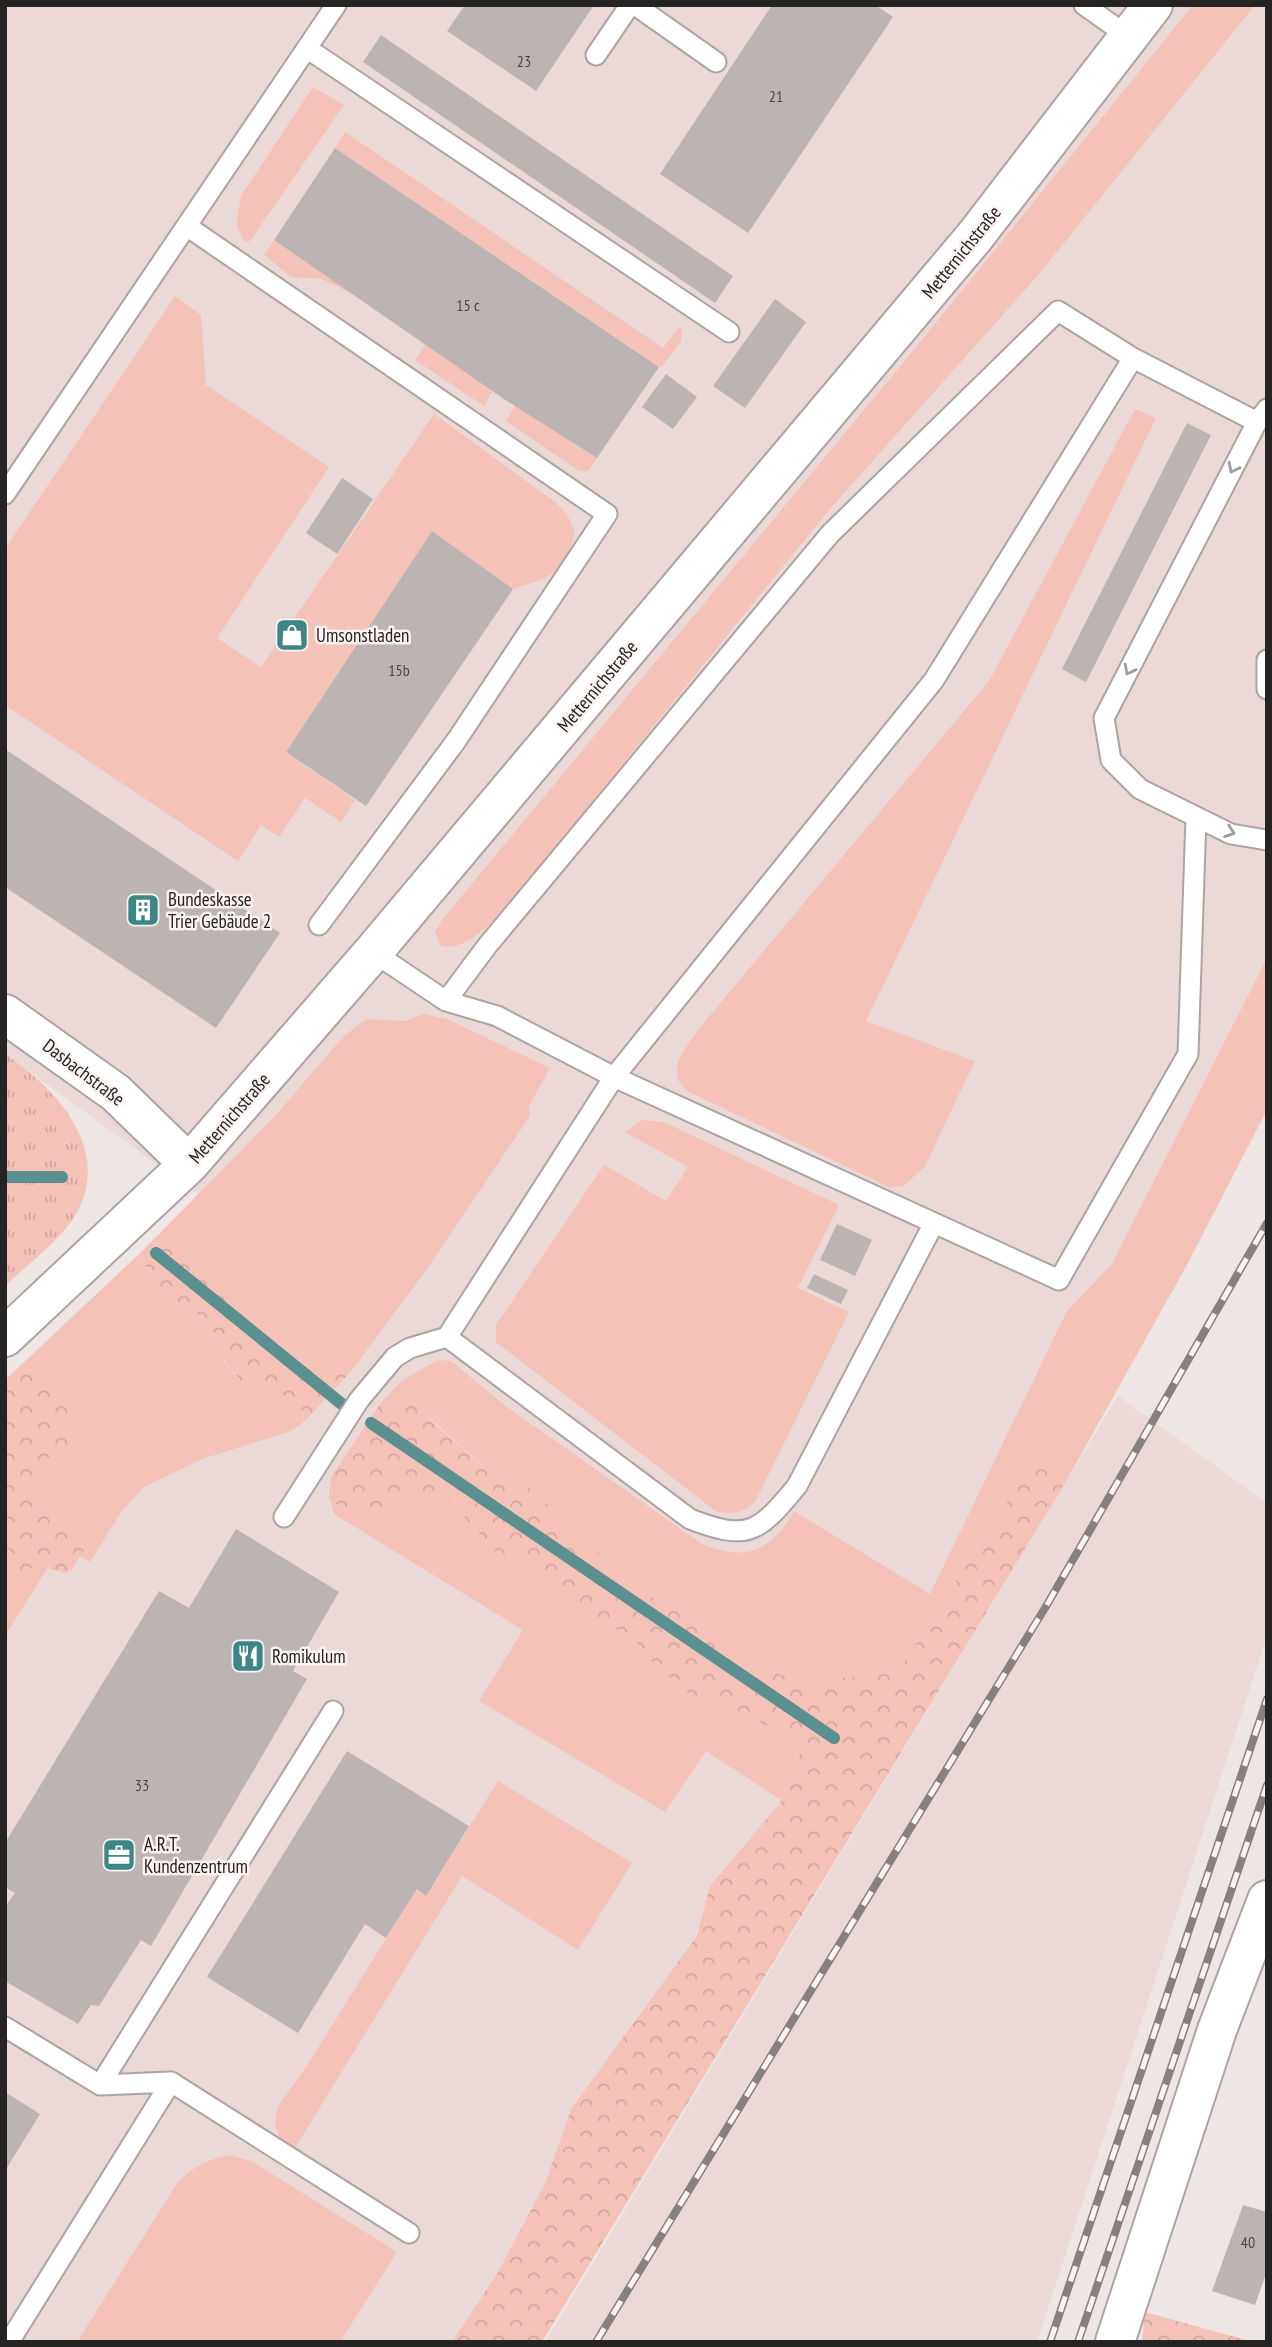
<svg xmlns="http://www.w3.org/2000/svg" width="1272" height="2347" viewBox="0 0 1272 2347" font-family="'PT Sans Narrow',sans-serif">
<style>
.built{fill:#ead9d6}
.green{fill:#f5c2b8}
.forest{fill:url(#forest-crowns)}
.park{fill:url(#park-tufts)}
.lines{fill:none;stroke-linecap:round;stroke-linejoin:round}
.stream{stroke:#5a908f;stroke-width:12}
.building{fill:#bbb4b2}
.service-casing{stroke:#aba4a2;stroke-width:23}
.minor-casing{stroke:#aba4a2;stroke-width:42}
.service{stroke:#fff;stroke-width:19}
.minor{stroke:#fff;stroke-width:38}
.rail-casing{stroke:#868180;stroke-width:8}
.rail{stroke:#fbf3f1;stroke-width:5;stroke-dasharray:16;stroke-linecap:butt}
.oneway{stroke:#9d9c9c}
.labels{text-anchor:middle;dominant-baseline:central;stroke-width:5;stroke-linejoin:round;paint-order:stroke}
.number-label{font-size:16px;fill:#4b4747}
.street-label{font-size:19px;fill:#262323;stroke:#fbf3f1}
.poi-label{font-size:19px;fill:#262323;stroke:#fbf3f1;text-anchor:start}
</style>
<defs>
<pattern id="forest-crowns" width="20" height="18" patternUnits="userSpaceOnUse" patternTransform="scale(1.75)"><rect width="20" height="18" fill="#f5c2b8"/><path d="M2 6a3 3 0 1 1 6 0M12 15a3 3 0 1 1 6 0" fill="none" stroke="#d2a69e"/></pattern>
<pattern id="park-tufts" width="24" height="20" patternUnits="userSpaceOnUse" patternTransform="scale(1.75)"><rect width="24" height="20" fill="#f5c2b8"/><path d="M3 7l-1-3M5 7V3M7 7l1-3M15 17l-1-3M17 17v-4M19 17l1-3" fill="none" stroke="#d2a69e"/></pattern>
</defs>
<rect width="100%" height="100%" fill="#ede6e4"/>
<path class="built" d="M5,5H1267V1082L488,2342H5V1400L206,1200L5,1054Z
M1118,1396L1267,1503V1636L1037,2342H545Z"/>
<path class="green" d="M1193,5H1255L1040,273L829,510L532,876C512,898 474,954 441,946L435,932L442,920L926,335Z
M313,87L344,105L250,241L245,242L236,225L241,196Z
M345,132L663,348L679,327L682,331L681,341L661,368L335,148Z
M274,240L354,295L322,279L291,277L264,255Z
M175,296L201,315L206,385L329,467L217,638L261,667L434,414L555,502L567,514L575,533C564,575 552,577 513,589L432,531L286,752L355,800L341,822L305,798L279,837L261,825L238,861L5,705V549Z
M426,344L493,390L484,406L415,360Z
M515,405L597,458L588,471H579L506,421Z
M1135,409L1156,418L866,1021L975,1061L924,1168L903,1186L889,1187L689,1092C662,1073 685,1050 698,1030L989,681Z
M1267,958V1110L1188,1263L1064,1485L1062,1472L1032,1462L898,1672L798,1682L746,1660L709,1629L624,1581L607,1558L564,1530L548,1504L525,1484L499,1480L431,1419L394,1400L380,1404L401,1381L438,1360L451,1361L507,1407L702,1544C745,1562 772,1551 794,1511L930,1594L1067,1311L1112,1264Z
M423,1014L447,1019L550,1068L529,1106L530,1116L427,1269L353,1369L316,1368L266,1331L219,1285L159,1234L275,1116L343,1037L366,1019L406,1021Z
M642,1120L664,1122L839,1205L798,1288L849,1312L756,1500C744,1514 735,1514 717,1512L496,1342V1325L604,1165L666,1201L688,1167L625,1132Z
M138,1255L170,1299L193,1309L215,1334L224,1362L246,1387L298,1399L305,1421L291,1431L202,1459L144,1487L121,1512L90,1562L62,1545L5,1636V1380Z
M430,1494L451,1503L496,1552L538,1570L582,1615L601,1626L623,1631L642,1648L655,1666L728,1709L762,1723L802,1748L781,1800L706,1751L665,1812L479,1701L523,1630L334,1514L331,1502C372,1526 366,1507 402,1496C410,1494 421,1495 430,1494Z
M498,1781L632,1863L578,1950L462,1876L295,2148L280,2138L275,2127L277,2108L308,2064L417,1889L426,1896Z
M229,2155L251,2161L397,2252L340,2342H77L178,2182C192,2167 209,2159 229,2155Z"/>
<path class="forest" d="M159,1234L237,1299L266,1331L316,1368L353,1369L305,1421L298,1399L246,1387L223,1359L215,1334L193,1309L170,1299L138,1255Z
M35,1370L66,1390L77,1409L73,1415L69,1445C64,1449 58,1448 53,1452C50,1454 30,1488 28,1491L35,1498L45,1500L53,1523L65,1527L69,1540H79L84,1550L72,1569L65,1573L50,1569L46,1560L42,1558C32,1569 20,1579 5,1575V1381L21,1373Z
M394,1400H405L413,1405L499,1480L525,1484L548,1504L564,1530L607,1558L624,1581L709,1629L747,1660L798,1682L898,1672L1032,1462L1047,1461L1062,1472L1064,1485L542,2342H452L497,2274L545,2184L571,2109L697,1936L710,1886L780,1803L802,1748L762,1723L692,1696L655,1666L642,1648L623,1631L601,1626L582,1615L538,1570L496,1552L451,1503L430,1494L402,1496L370,1513L352,1514L329,1500L331,1477L380,1404Z
M1145,2312L1253,2342H1142Z"/>
<path class="park" d="M5,1054C60,1091 117,1155 71,1222C54,1245 26,1266 5,1286Z"/>
<g class="lines">
<path class="stream" d="M5,1177H62
M156,1253L343,1405
M371,1423L834,1738"/>
</g>
<path class="building" d="M465,5H594L536,91L447,31Z
M772,5H875L893,17L748,233L660,174Z
M381,35L733,276L715,303L363,62Z
M335,148L659,367L597,458L504,399L274,240Z
M775,299L806,322L745,408L713,386Z
M666,374L697,397L673,429L642,407Z
M1187,423L1211,435L1086,682L1062,669Z
M342,478L373,499L337,554L306,533Z
M432,531L513,589L366,806L286,752Z
M5,749L280,933L216,1028L5,887Z
M837,1224L872,1240L855,1276L820,1260Z
M814,1274L848,1290L841,1304L807,1288Z
M236,1529L339,1592L293,1671L307,1679L151,1946L141,1940L99,2006L91,2005L78,2024L5,1981V1907L15,1893L5,1887V1843L159,1591L189,1608Z
M347,1751L469,1826L426,1896L417,1889L386,1938L365,1924L298,2033L207,1977Z
M5,2092L40,2114L5,2171Z
M1243,2205L1267,2212V2271L1255,2305L1212,2291Z"/>
<g class="lines">
<defs>
<path id="service" d="M635,5L716,62
M1084,5L1129,37
M308,49L729,332
M596,55L630,5
M188,227L607,514L456,741L319,925
M1267,409L1257,422L1104,718L1111,760L1140,789L1231,834L1267,840
M5,494L336,5
M1267,660V689
M373,952L446,1001L497,1016L614,1077L1059,1280L1188,1054L1196,817
M446,1001L487,946L830,534L1058,311L1133,358
M934,1223L797,1486C759,1532 749,1542 690,1519L447,1337L614,1077L934,680L1133,358L1257,422
M284,1517L359,1400L395,1357L410,1348L447,1337
M5,2027L100,2085L333,1711
M171,2082L409,2233
M9,2342L171,2082L100,2085"/>
<path id="minor" d="M5,1014L116,1093L189,1164
M5,1337L189,1164L373,952L976,235L1153,5
M1115,2342L1217,2030L1267,1900"/>
</defs>
<use href="#service" class="service-casing"/>
<use href="#minor" class="minor-casing"/>
<use href="#service" class="service"/>
<use href="#minor" class="minor"/>
<defs>
<path id="rail" d="M596,2342L1048,1603L1267,1223
M1050,2342L1267,1699
M1078,2342L1267,1785"/>
</defs>
<use href="#rail" class="rail-casing"/>
<use href="#rail" class="rail"/>
</g>
<defs><path id="oneway-chevron" d="M-2-3.5L2.5 0L-2 3.5" fill="none" stroke-width="1.6" stroke-linecap="round" stroke-linejoin="round" transform="scale(1.75)"/></defs>
<g class="oneway">
<use href="#oneway-chevron" transform="translate(1233 468) rotate(117)"/>
<use href="#oneway-chevron" transform="translate(1129 670) rotate(117)"/>
<use href="#oneway-chevron" transform="translate(1230 832) rotate(19)"/>
</g>
<defs>
<symbol id="shop-square" viewBox="-11 -11 22 22"><rect x="-9" y="-9" width="18" height="18" rx="4" fill="#3e8685" stroke="#fbf3f1"/><path d="M-5-2.5h2.3a2.7 3.5 0 0 1 5.4 0H5L5.5 6h-11ZM-1.5-2.5h3a1.5 2.3 0 0 0-3 0Z" fill="#fff"/></symbol>
<symbol id="building-square" viewBox="-11 -11 22 22"><rect x="-9" y="-9" width="18" height="18" rx="4" fill="#3e8685" stroke="#fbf3f1"/><path d="M-4-6H4V6H1V3H-1V6H-4ZM-2.5-4.3h1.7v1.8h-1.7ZM.8-4.3h1.7v1.8H.8ZM-2.5-1h1.7V.8h-1.7ZM.8-1h1.7V.8H.8Z" fill="#fff"/></symbol>
<symbol id="restaurant-square" viewBox="-11 -11 22 22"><rect x="-9" y="-9" width="18" height="18" rx="4" fill="#3e8685" stroke="#fbf3f1"/><path d="M-5-6h1v4h1v-4h1v4h1v-4h1v5L-1.5 .5V6h-2V.5L-5-1ZM5-6V6H3V1.5H1.5Q1.5-4 5-6Z" fill="#fff"/></symbol>
<symbol id="office-square" viewBox="-11 -11 22 22"><rect x="-9" y="-9" width="18" height="18" rx="4" fill="#3e8685" stroke="#fbf3f1"/><path d="M-6-3h4V-5.5h4V-3h4V5H-6ZM-1-4.5V-3h2v-1.5ZM-6 0V1H6V0Z" fill="#fff"/></symbol>
</defs>
<g fill-rule="evenodd">
<use href="#shop-square" x="273" y="616" width="38" height="38"/>
<use href="#building-square" x="124" y="891" width="38" height="38"/>
<use href="#restaurant-square" x="229" y="1637" width="38" height="38"/>
<use href="#office-square" x="100" y="1836" width="38" height="38"/>
</g>
<g class="labels">
<g class="number-label">
<text x="524" y="61">23</text>
<text x="776" y="96">21</text>
<text x="468" y="305">15 c</text>
<text x="399" y="670">15b</text>
<text x="142" y="1785">33</text>
<text x="1248" y="2242">40</text>
</g>
<g class="street-label">
<text transform="translate(961 252) rotate(-51)">Metternichstraße</text>
<text transform="translate(597 686) rotate(-50)">Metternichstraße</text>
<text transform="translate(84 1072) rotate(37)">Dasbachstraße</text>
<text transform="translate(229 1118) rotate(-49)">Metternichstraße</text>
</g>
<g class="poi-label">
<text x="316" y="635">Umsonstladen</text>
<text x="168" y="899">Bundeskasse<tspan x="168" dy="22">Trier Gebäude 2</tspan></text>
<text x="272" y="1656">Romikulum</text>
<text x="144" y="1844">A.R.T.<tspan x="144" dy="22">Kundenzentrum</tspan></text>
</g>
</g>
<rect width="1272" height="2347" fill="none" stroke="#262323" stroke-width="14"/>
</svg>
